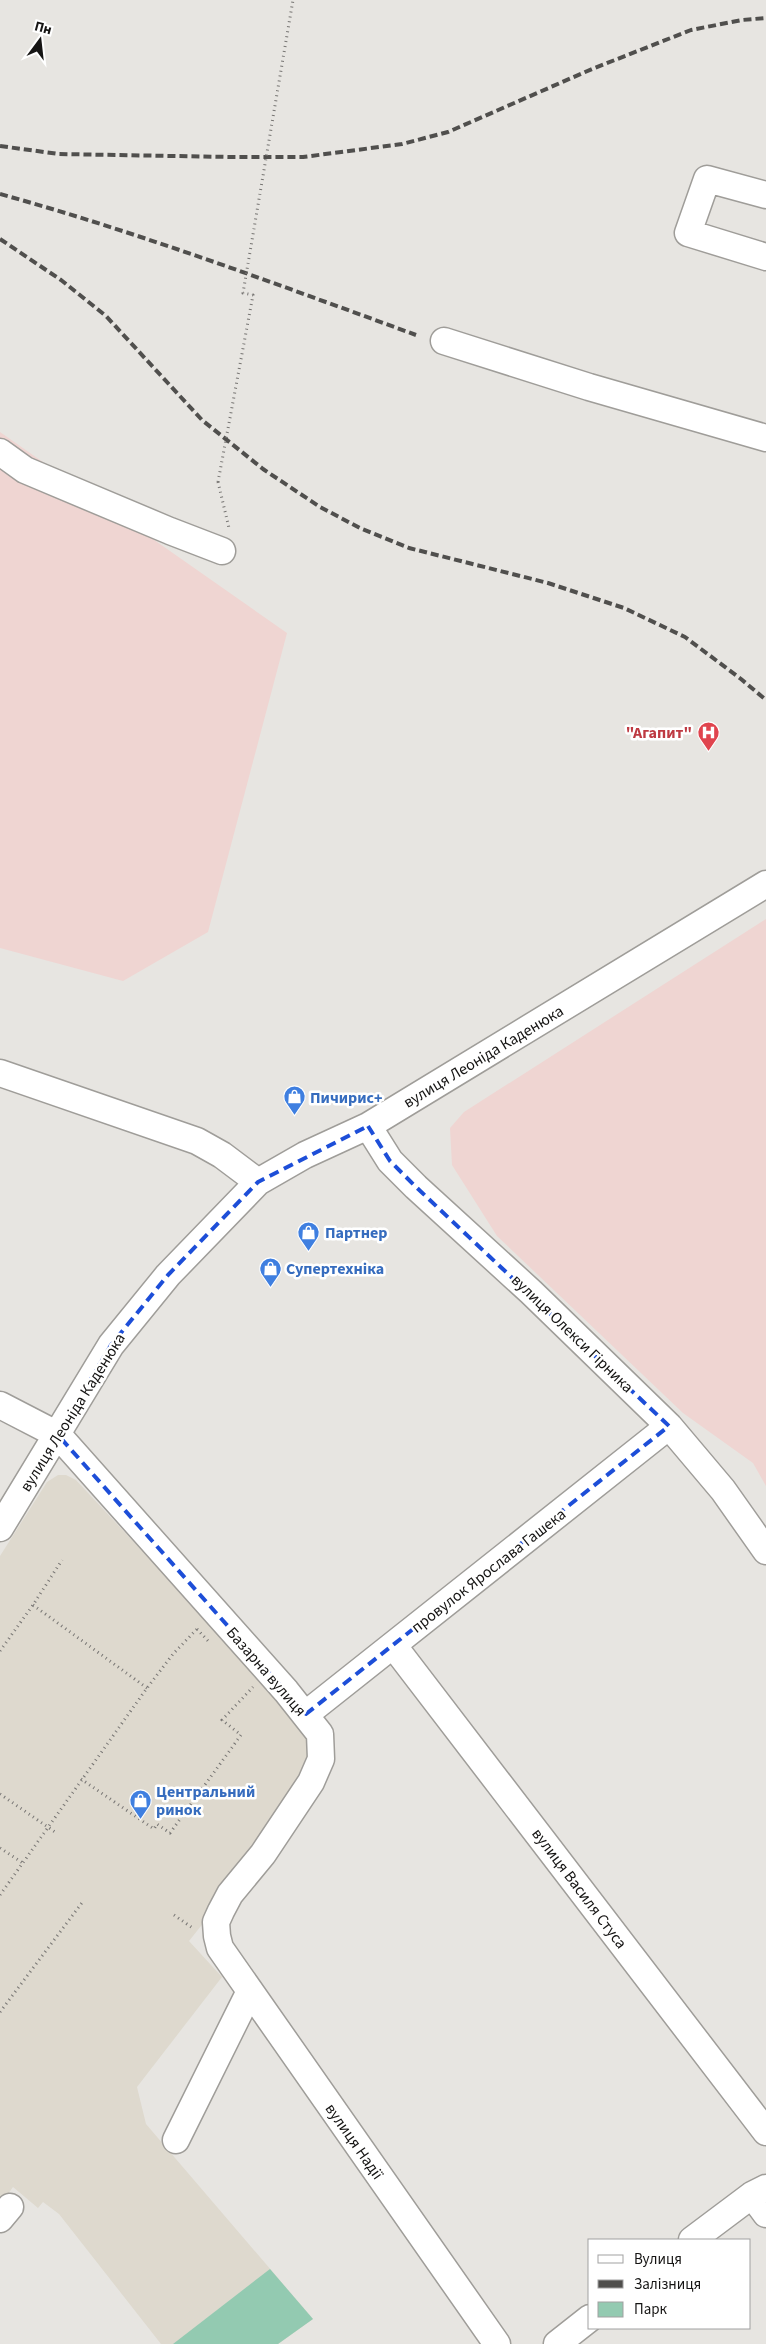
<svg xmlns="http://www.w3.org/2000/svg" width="766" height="2344" font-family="'Source Sans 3',sans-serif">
<rect width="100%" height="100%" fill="#e7e5e1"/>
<path fill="#ded9ce" d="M58,1475H66L76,1480L313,1734L315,1753L252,1862L189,1941L222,1977L137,2087L146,2124L313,2319L278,2344H161L59,2214L43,2202L38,2208L13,2187L0,2205V1556L47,1482Z"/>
<path fill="#efd5d2" d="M0,432L287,633L208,932L123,981L0,948Z
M766,919V1486L753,1463L683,1413L497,1236L452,1165L450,1128L464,1112Z"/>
<path fill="#93cab1" d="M270,2269L313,2319L278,2344H173Z"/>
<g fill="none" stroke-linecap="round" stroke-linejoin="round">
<defs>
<path id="minor" d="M766,195L707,179L688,233L766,257
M444,341L589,387L766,438
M0,452L25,470L170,531L222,551
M0,1073L197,1141L222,1155L258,1182
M368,1126L390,1161L416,1187L531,1292L669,1426L723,1490L766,1551
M0,1405L58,1435L286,1691L320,1734L321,1759L311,1782L263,1854L230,1894L221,1911L216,1922L217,1936L220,1948L497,2344
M0,1528L111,1345L168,1275L258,1182L305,1155L368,1126L766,884
M393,1645L766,2132
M306,1714L669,1426
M176,2140L250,1991
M752,2195L766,2214
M0,2219L10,2207
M692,2240L752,2195L766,2188
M557,2344L590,2318"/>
</defs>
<use href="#minor" stroke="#9f9d99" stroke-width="29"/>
<path stroke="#777573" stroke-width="3" stroke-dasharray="1 4" stroke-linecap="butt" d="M218,482L229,528
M33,1605L147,1688
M197,1629L210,1643
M0,1651L33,1605L62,1560
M81,1779L154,1829L157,1824L170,1833L241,1735L222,1720L253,1687
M0,1794L55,1832
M0,1848L23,1863
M0,1895L147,1688L173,1654L197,1629
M174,1915L194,1929
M0,2012L84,1900"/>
<use href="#minor" stroke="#fff" stroke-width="26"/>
<path stroke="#504f4d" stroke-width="4" stroke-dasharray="8 4" stroke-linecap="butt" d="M0,146L59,154L231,157H303L402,144L448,132L592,69L691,30L742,20L766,18
M0,194C141,233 279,285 416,335
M0,239L61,280L106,316L202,420L263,469L320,507L360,528L409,548L548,583L624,608L685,637L741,679L766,700"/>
<path stroke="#777573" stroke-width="3" stroke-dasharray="1 4" stroke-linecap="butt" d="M218,482L253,295L243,293L293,0"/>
</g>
<path fill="none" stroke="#1d4ed8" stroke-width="4" stroke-dasharray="10 6" stroke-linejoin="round" d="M368,1126L390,1161L416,1187L669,1426L306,1714L58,1435L111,1345L168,1275L258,1182Z"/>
<defs>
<symbol id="hospital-pin" viewBox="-11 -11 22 30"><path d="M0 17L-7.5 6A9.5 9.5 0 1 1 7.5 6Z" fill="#e0444e" stroke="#fff"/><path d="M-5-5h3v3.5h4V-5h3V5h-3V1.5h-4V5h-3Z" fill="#fff"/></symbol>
<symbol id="shop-pin" viewBox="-11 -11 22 30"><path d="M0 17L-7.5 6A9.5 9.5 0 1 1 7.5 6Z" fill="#3f7fe0" stroke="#fff"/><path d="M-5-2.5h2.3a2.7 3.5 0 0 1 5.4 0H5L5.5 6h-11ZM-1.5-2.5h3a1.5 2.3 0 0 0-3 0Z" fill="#fff"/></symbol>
</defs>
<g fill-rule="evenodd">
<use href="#hospital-pin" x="696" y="720" width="25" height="34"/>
<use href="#shop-pin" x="282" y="1084" width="25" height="34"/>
<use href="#shop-pin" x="296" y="1220" width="25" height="34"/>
<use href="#shop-pin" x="258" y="1256" width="25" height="34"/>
<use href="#shop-pin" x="128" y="1788" width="25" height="34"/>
</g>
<g text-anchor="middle" stroke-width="5" stroke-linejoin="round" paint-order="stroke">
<g font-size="16" font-weight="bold" fill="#be3a42" stroke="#fff" text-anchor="end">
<text x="692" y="738">"Агапит"</text>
</g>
<g font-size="16" fill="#151413" stroke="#fff">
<text transform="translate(483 1056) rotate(-31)" y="6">вулиця Леоніда Каденюка</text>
<text transform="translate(573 1333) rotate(44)" y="6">вулиця Олекси Гірника</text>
<text transform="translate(72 1412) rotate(-58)" y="6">вулиця Леоніда Каденюка</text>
<text transform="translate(488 1570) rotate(-38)" y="6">провулок Ярослава Гашека</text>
<text transform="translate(267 1671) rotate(49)" y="6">Базарна вулиця</text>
<text transform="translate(580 1888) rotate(53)" y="6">вулиця Василя Стуса</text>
<text transform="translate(355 2141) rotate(55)" y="6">вулиця Надії</text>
</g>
<g font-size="16" font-weight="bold" fill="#366cbe" stroke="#fff" text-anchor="start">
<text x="310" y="1103">Пичирис+</text>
<text x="325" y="1238">Партнер</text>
<text x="286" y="1274">Супертехніка</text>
<text x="156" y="1797">Центральний<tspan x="156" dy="18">ринок</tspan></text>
</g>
</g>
<rect x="588" y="2239" width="162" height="90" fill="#ffffff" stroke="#a1a1a1"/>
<rect x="598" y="2255" width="25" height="8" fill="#ffffff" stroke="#a1a1a1"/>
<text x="634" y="2264" font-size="15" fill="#151413">Вулиця</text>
<rect x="598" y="2280" width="25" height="8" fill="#504f4d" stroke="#a1a1a1"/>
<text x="634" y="2289" font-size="15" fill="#151413">Залізниця</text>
<rect x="598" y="2302" width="25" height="15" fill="#93cab1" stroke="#a1a1a1"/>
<text x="634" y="2314" font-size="15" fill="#151413">Парк</text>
<g transform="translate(40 40) rotate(15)" stroke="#ffffff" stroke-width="4" paint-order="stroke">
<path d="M0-4L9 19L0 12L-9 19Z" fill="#151413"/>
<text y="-8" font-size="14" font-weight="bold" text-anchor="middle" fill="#151413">Пн</text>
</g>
</svg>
